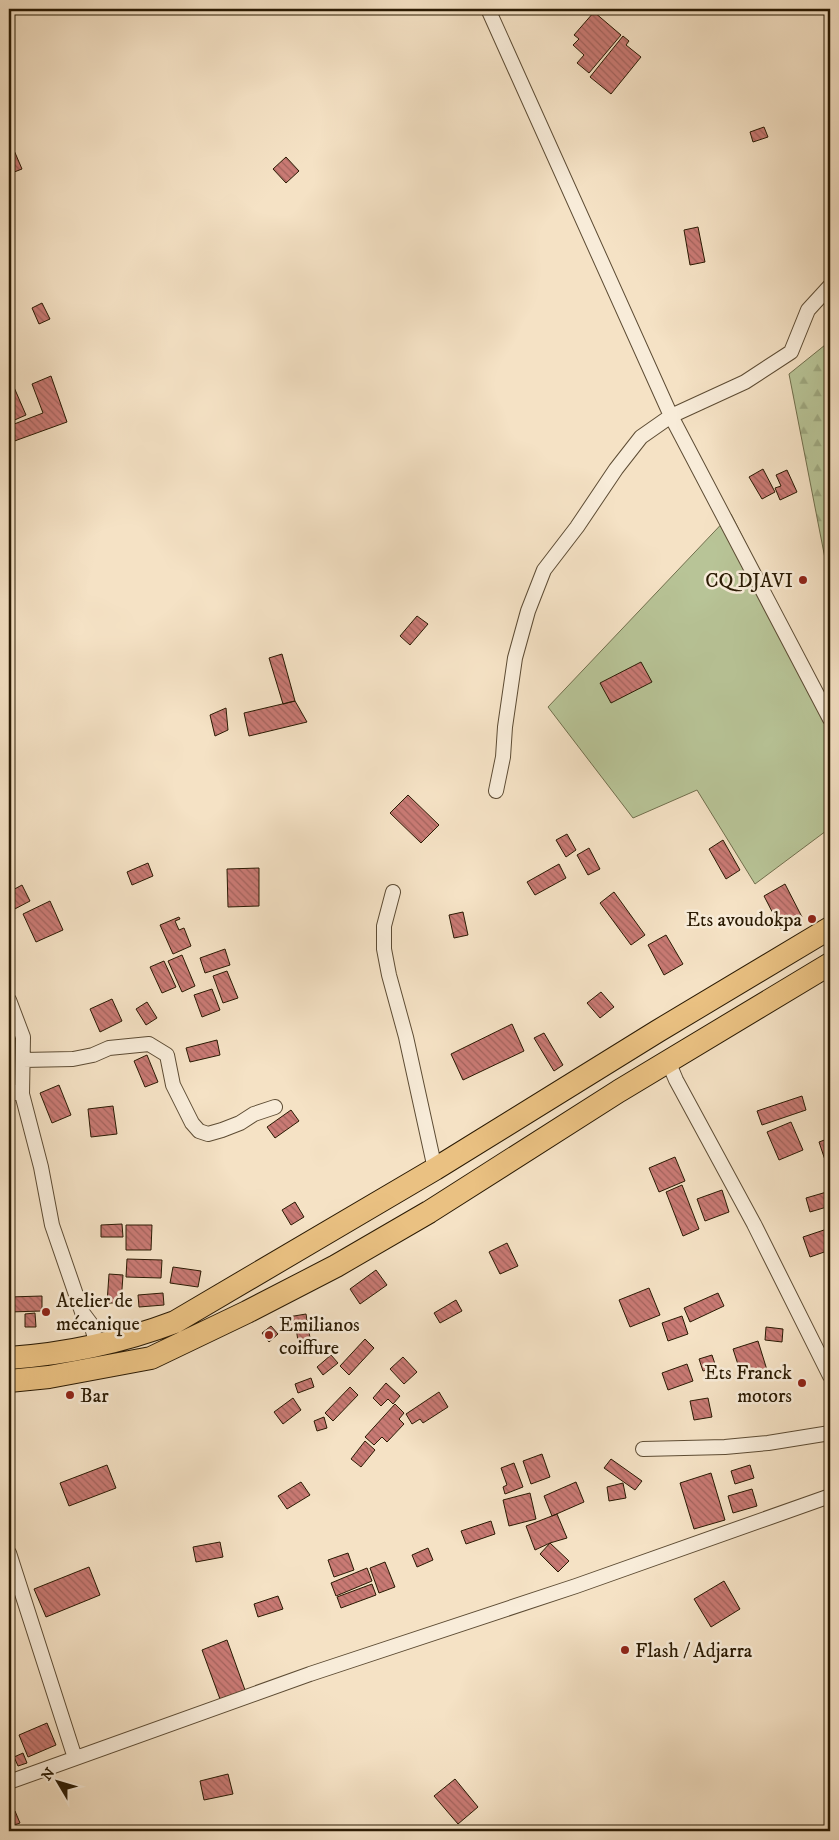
<svg xmlns="http://www.w3.org/2000/svg" width="839" height="1840" font-family="'IM FELL DW Pica',serif">
<defs>
<pattern id="forest-firs" width="22" height="20" patternUnits="userSpaceOnUse" patternTransform="scale(1.25)"><rect width="22" height="20" fill="#b8c497"/><path d="M5 1l3.5 6h-7zM16 11l3.5 6h-7z" fill="#9ea880"/></pattern>
<pattern id="building-back-hatch" width="6" height="6" patternUnits="userSpaceOnUse" patternTransform="scale(1.25)"><rect width="6" height="6" fill="#c97a74"/><path d="M-1 5l2 2M0 0l6 6M5-1l2 2" fill="none" stroke="#a3635d"/></pattern>
</defs>
<rect width="100%" height="100%" fill="#f5e2c5"/>
<filter id="stains"><feTurbulence type="fractalNoise" baseFrequency=".004" numOctaves="4"/><feColorMatrix values="0 0 0 0 .2 0 0 0 0 .09 0 0 0 0 .02 0 0 0 .5 -.17"/></filter>
<radialGradient id="worn" r=".72"><stop offset=".6" stop-color="#630" stop-opacity="0"/><stop offset="1" stop-color="#630" stop-opacity=".3"/></radialGradient>
<path fill="#b8c497" stroke="#716f4d" d="M731,514L830,710V828L755,884L697,790L633,818L548,707Z"/>
<path fill="url(#forest-firs)" stroke="#716f4d" d="M830,341V584L789,374Z"/>
<path fill="url(#building-back-hatch)" stroke="#2a1a03" d="M594,12L621,35L589,73L577,63L584,55L573,45L579,39L574,35Z
M623,36L629,41L626,45L641,57L611,94L590,77Z
M9,92L13,106L9,108Z
M764,127L768,137L753,142L750,132Z
M13,148L22,169L9,174V150Z
M286,157L299,171L286,183L273,169Z
M698,227L705,262L690,265L684,230Z
M42,303L50,319L39,324L32,308Z
M51,376L67,422L9,443V426L43,413L32,384Z
M13,385L26,415L10,422L9,387Z
M763,469L775,492L762,499L749,477Z
M787,470L797,492L780,500L775,488L781,486L776,475Z
M417,616L428,624L410,645L400,636Z
M282,654L295,701L283,704L269,658Z
M641,662L652,682L611,703L600,683Z
M295,701L307,722L249,736L244,713Z
M226,708L228,730L215,736L210,715Z
M408,795L439,825L421,843L390,813Z
M567,834L576,850L566,857L556,840Z
M723,840L740,870L726,879L709,849Z
M589,848L600,869L588,875L577,855Z
M148,863L153,876L132,885L127,872Z
M559,864L566,878L535,895L527,882Z
M259,868V906L228,907L227,869Z
M785,884L802,917L781,929L764,896Z
M22,885L30,901L9,912V892Z
M614,892L645,935L631,945L600,903Z
M50,901L63,930L36,942L23,914Z
M463,912L468,935L454,938L449,915Z
M179,917L180,919L175,921L179,930L184,928L191,946L173,954L160,925Z
M666,935L683,964L664,975L648,945Z
M225,949L230,965L205,973L200,958Z
M182,955L195,986L182,992L168,961Z
M164,961L176,987L162,993L150,967Z
M227,971L238,998L223,1003L213,976Z
M212,989L220,1010L202,1017L194,995Z
M601,992L614,1007L600,1018L587,1003Z
M112,999L122,1021L100,1032L90,1009Z
M147,1002L157,1018L146,1025L136,1009Z
M512,1024L524,1051L463,1080L451,1054Z
M544,1033L563,1065L554,1071L534,1038Z
M217,1040L220,1055L190,1062L186,1048Z
M147,1055L158,1082L145,1087L134,1061Z
M59,1085L71,1115L52,1123L40,1093Z
M802,1096L806,1110L762,1125L757,1111Z
M113,1106L117,1134L91,1137L88,1109Z
M291,1110L299,1121L275,1138L267,1127Z
M791,1122L803,1150L779,1160L767,1132Z
M830,1138V1158L825,1160L819,1142Z
M675,1157L685,1181L659,1192L649,1168Z
M682,1185L699,1229L683,1236L666,1192Z
M722,1190L729,1212L705,1221L697,1199Z
M830,1191V1206L810,1212L806,1198Z
M295,1202L304,1217L291,1225L282,1210Z
M122,1224L123,1237H101V1225Z
M126,1225H152L151,1250H126Z
M830,1228V1250L810,1257L803,1237Z
M507,1243L518,1266L500,1274L489,1252Z
M127,1259L162,1260L161,1278L126,1277Z
M173,1267L201,1271L198,1287L170,1283Z
M376,1270L387,1285L360,1304L350,1289Z
M109,1274L123,1275L121,1303H107Z
M649,1288L660,1315L630,1327L619,1300Z
M163,1293L164,1305L139,1307L138,1295Z
M718,1293L724,1306L690,1322L684,1308Z
M42,1296V1311L9,1312V1297Z
M456,1300L462,1311L440,1323L434,1313Z
M35,1313L36,1327H25V1314Z
M306,1314L310,1338L298,1341L296,1328L284,1330L282,1318Z
M682,1316L688,1334L668,1341L662,1323Z
M271,1326L278,1334L269,1342L262,1333Z
M766,1327L783,1329L782,1342L765,1340Z
M9,1335H13V1347L9,1348Z
M365,1339L374,1348L349,1375L340,1366Z
M758,1341L767,1370L742,1377L733,1349Z
M331,1355L338,1363L323,1375L317,1367Z
M712,1355L716,1367L703,1371L699,1359Z
M403,1357L417,1372L404,1384L390,1369Z
M687,1364L693,1381L668,1390L662,1373Z
M311,1378L314,1387L298,1393L295,1384Z
M386,1383L400,1396L393,1404L388,1399L381,1406L373,1398Z
M350,1387L358,1395L333,1421L325,1413Z
M439,1392L448,1407L423,1423L420,1419L412,1424L406,1414Z
M293,1398L301,1410L283,1424L274,1412Z
M708,1398L712,1417L694,1420L690,1401Z
M395,1404L404,1413L399,1419L404,1424L387,1442L382,1437L374,1445L365,1437Z
M324,1417L327,1428L317,1431L314,1421Z
M365,1441L375,1450L361,1467L351,1459Z
M542,1454L550,1477L531,1484L523,1461Z
M611,1459L642,1481L635,1490L604,1468Z
M514,1463L523,1487L505,1494L503,1487L507,1485L501,1468Z
M107,1465L116,1488L69,1506L60,1483Z
M750,1465L754,1478L735,1484L731,1471Z
M711,1473L725,1520L694,1529L680,1483Z
M301,1482L310,1495L287,1509L278,1496Z
M576,1482L584,1502L552,1516L544,1496Z
M623,1483L626,1498L609,1501L607,1487Z
M752,1489L757,1506L733,1513L728,1496Z
M530,1493L536,1519L509,1526L503,1500Z
M557,1514L567,1538L550,1543L535,1550L526,1526Z
M491,1521L495,1534L466,1544L461,1531Z
M220,1542L223,1557L196,1562L193,1547Z
M550,1543L569,1561L558,1572L540,1554Z
M428,1548L433,1560L417,1567L412,1555Z
M348,1553L354,1570L334,1577L328,1560Z
M385,1562L395,1587L379,1593L370,1568Z
M89,1567L100,1595L46,1617L34,1589Z
M367,1568L372,1581L336,1596L331,1583Z
M724,1581L740,1609L711,1627L694,1599Z
M372,1584L376,1595L341,1608L337,1597Z
M278,1596L283,1609L258,1617L254,1604Z
M227,1640L245,1690L220,1699L202,1650Z
M47,1723L56,1745L28,1757L19,1735Z
M23,1753L27,1763L18,1766L14,1757Z
M228,1774L233,1794L204,1800L200,1781Z
M455,1779L478,1807L458,1824L434,1796Z
M15,1811L20,1823L9,1827V1813Z"/>
<g fill="none" stroke-linecap="round" stroke-linejoin="round">
<defs>
<path id="minor" d="M488,9L671,416L830,719
M496,791L503,757L505,727L515,658L528,611L544,570L577,527L616,469L641,437L671,416L745,382L791,352L808,310L830,286
M393,892L384,926V949L389,975L406,1037L435,1169
M9,1000L23,1037L22,1094L41,1167L52,1225L82,1312L91,1324L97,1345
M23,1060L73,1059L93,1055L109,1048L149,1044L167,1055L173,1085L192,1123L199,1131L208,1134L222,1130L240,1123L254,1114L275,1107
M668,1061L676,1080L754,1224L830,1376
M9,1092L22,1094
M643,1449L725,1447L768,1443L830,1433
M9,1553L75,1758
M9,1782L310,1674L576,1586L830,1496"/>
<path id="primary" d="M9,1358C65,1354 122,1342 175,1322L435,1169L658,1031L830,928
M9,1381L49,1377L151,1358L247,1312L336,1266L429,1212L619,1091L830,964"/>
</defs>
<use href="#minor" stroke="#5d4c34" stroke-width="16"/>
<use href="#primary" stroke="#2a1a03" stroke-width="24"/>
<use href="#minor" stroke="#f8ecd9" stroke-width="14"/>
<use href="#primary" stroke="#eac182" stroke-width="22"/>
</g>
<g fill="#8f2418" stroke="#f8ecd9" stroke-width="2">
<circle cx="803" cy="580" r="5"/>
<circle cx="812" cy="919" r="5"/>
<circle cx="46" cy="1312" r="5"/>
<circle cx="269" cy="1335" r="5"/>
<circle cx="802" cy="1383" r="5"/>
<circle cx="70" cy="1395" r="5"/>
<circle cx="625" cy="1650" r="5"/>
</g>
<g text-anchor="middle" stroke-width="5" stroke-linejoin="round" paint-order="stroke">
<g font-size="20" fill="#2a1a03" stroke="#f8ecd9" text-anchor="start">
<text x="793" y="587" text-anchor="end">CQ DJAVI</text>
<text x="802" y="926" text-anchor="end">Ets avoudokpa</text>
<text x="56" y="1307">Atelier de<tspan x="56" dy="23">mécanique</tspan></text>
<text x="279" y="1331">Emilianos<tspan x="279" dy="23">coiffure</tspan></text>
<text x="792" y="1379" text-anchor="end">Ets Franck<tspan x="792" dy="23">motors</tspan></text>
<text x="80" y="1402">Bar</text>
<text x="635" y="1657">Flash / Adjarra</text>
</g>
</g>
<rect width="839" height="1840" fill="none" stroke="#f5e2c5" stroke-width="30"/>
<rect x="10" y="10" width="819" height="1820" fill="none" stroke="#2a1a03" stroke-width="2.5"/>
<rect x="15" y="15" width="809" height="1810" fill="none" stroke="#2a1a03"/>
<g transform="translate(58 1782) rotate(308)" stroke="#f8ecd9" stroke-width="4" paint-order="stroke">
<path d="M0-4L9 19L0 12L-9 19Z" fill="#2a1a03"/>
<text y="-8" font-size="14" font-weight="bold" text-anchor="middle" fill="#2a1a03">N</text>
</g>
<rect width="100%" height="100%" filter="url(#stains)"/>
<rect width="100%" height="100%" fill="url(#worn)"/>
</svg>
